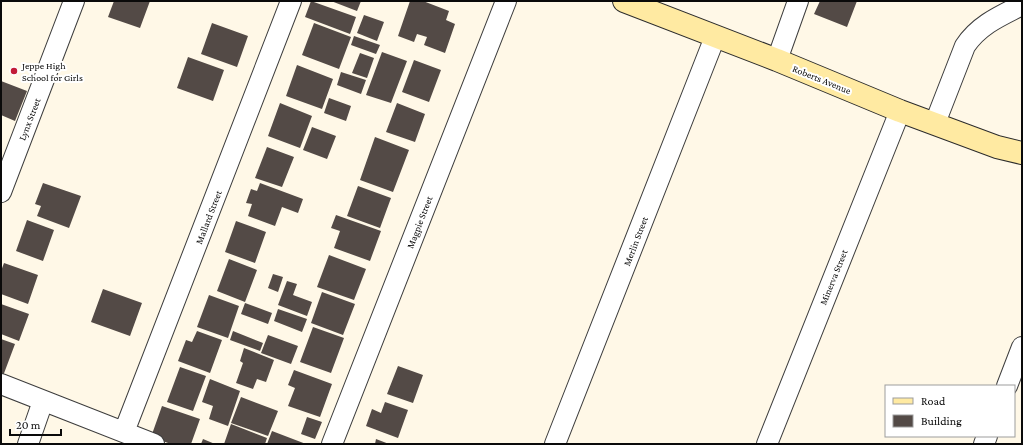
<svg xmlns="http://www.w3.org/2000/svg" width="1023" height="445" font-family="'Crimson Pro',serif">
<rect width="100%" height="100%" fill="#fff8e7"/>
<path fill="#534a46" d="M114,1H150L140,28L108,17Z
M311,1L356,17L350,34L305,17Z
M331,1H361L357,11Z
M410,1H423L449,11L446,20L455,24L445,53L424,45L427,37L417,34L414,42L398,36Z
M820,1H857L847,27L814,14Z
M364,15L384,22L377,41L357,33Z
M212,23L248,36L237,67L201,54Z
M314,23L351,37L339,69L302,55Z
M354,36L380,45L376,54L351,45Z
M382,52L407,61L391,103L366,95Z
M360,53L374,58L367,78L352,73Z
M188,57L224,70L213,101L177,88Z
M414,60L441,70L429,102L402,92Z
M297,65L333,79L322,109L286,96Z
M341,72L366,80L361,94L337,85Z
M1,81L27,91L15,121L1,115Z
M329,98L351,106L346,121L324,113Z
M280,103L312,116L300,148L268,136Z
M397,103L425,114L415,142L386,132Z
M312,127L336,136L327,159L303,150Z
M375,137L409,150L393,192L360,180Z
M267,147L294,157L282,187L255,178Z
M43,183L81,196L69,228L37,216L41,206L35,204Z
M260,183L303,199L298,213L282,207L275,226L248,216L252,204L246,203L251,189L257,191Z
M358,186L391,198L380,228L347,216Z
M336,215L381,231L370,261L334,248L340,231L331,228Z
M27,220L54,230L43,261L16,251Z
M236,221L266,232L255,263L225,252Z
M329,255L366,269L354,300L317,287Z
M229,259L257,270L245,302L217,291Z
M4,263L38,275L28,304L1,294V271Z
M273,274L283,277L278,292L268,288Z
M287,281L297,284L293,295L312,302L307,316L278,305Z
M103,289L142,303L130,336L91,322Z
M322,292L355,304L343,335L311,323Z
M209,295L239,306L228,338L197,327Z
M245,303L272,313L268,324L241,314Z
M1,304L29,314L19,341L1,334Z
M278,309L307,319L302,332L274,321Z
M313,327L344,338L331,373L300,362Z
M197,331L222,340L210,373L178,361L186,340L192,342Z
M233,331L263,343L260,351L230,340Z
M268,335L298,346L291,364L261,353Z
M1,339L15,344L3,376L1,375Z
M244,348L274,360L266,382L257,379L253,389L236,383L243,363L240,361Z
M398,366L423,375L413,403L387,394Z
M180,367L206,376L193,411L167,402Z
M294,370L332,384L320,417L288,406L295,388L288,385Z
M210,379L240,391L228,426L209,419L213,406L202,402Z
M241,397L278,411L268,436L231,423Z
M385,402L408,410L398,438L366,426L372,409L381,413Z
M162,406L200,419L191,444H171L151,437Z
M307,417L322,422L315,439L301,434Z
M231,424L267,438L265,444H224Z
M272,431L306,444H267Z
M203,439L215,444H201Z
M376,439L389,444H375Z"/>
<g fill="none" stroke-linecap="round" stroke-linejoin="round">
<defs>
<path id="street" d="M777,60L798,1
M935,123L965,46C979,25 1000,16 1022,5
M1,192L74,1
M1,384L154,444
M1007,386L1022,347
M124,432L291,1
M28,444L43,401
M332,444L506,1
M555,444L715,37
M767,444L900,111
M984,444L987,436"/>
<path id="secondary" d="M624,1L777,60L900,111L997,147L1022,153"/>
</defs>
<use href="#street" stroke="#3d3d3d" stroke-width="22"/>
<use href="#secondary" stroke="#2c2c2c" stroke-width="24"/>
<use href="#street" stroke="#fff" stroke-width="20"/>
<use href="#secondary" stroke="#ffeaa2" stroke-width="22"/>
</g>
<circle fill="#c21a36" stroke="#fff" stroke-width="1.5" cx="14" cy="71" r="4"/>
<g text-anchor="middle" stroke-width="4" stroke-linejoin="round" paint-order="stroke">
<g font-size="10" fill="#0a0a0a" stroke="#fff" text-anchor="start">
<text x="22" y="69">Jeppe High<tspan x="22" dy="12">School for Girls</tspan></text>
</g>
<g font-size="10" fill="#0a0a0a" stroke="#fff">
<text transform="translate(822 79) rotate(22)" y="4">Roberts Avenue</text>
<text transform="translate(29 119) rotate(-69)" y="4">Lynx Street</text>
<text transform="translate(208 217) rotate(-69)" y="4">Mallard Street</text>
<text transform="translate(419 222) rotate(-69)" y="4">Magpie Street</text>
<text transform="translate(635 241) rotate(-69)" y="4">Merlin Street</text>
<text transform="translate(833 277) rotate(-68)" y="4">Minerva Street</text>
</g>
</g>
<rect width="1023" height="445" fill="none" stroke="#0a0a0a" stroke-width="4"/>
<rect x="885" y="385" width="130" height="52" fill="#ffffff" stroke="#9d9d9d"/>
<rect x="893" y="398" width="20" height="6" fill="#ffeaa2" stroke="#9d9d9d"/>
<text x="921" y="405" font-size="12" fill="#0a0a0a">Road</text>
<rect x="893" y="415" width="20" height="12" fill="#534a46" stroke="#9d9d9d"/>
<text x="921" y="425" font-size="12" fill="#0a0a0a">Building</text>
<path d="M10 429v6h51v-6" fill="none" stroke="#0a0a0a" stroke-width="2"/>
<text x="16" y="429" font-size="12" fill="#0a0a0a" stroke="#ffffff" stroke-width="3" paint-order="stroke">20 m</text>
</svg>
